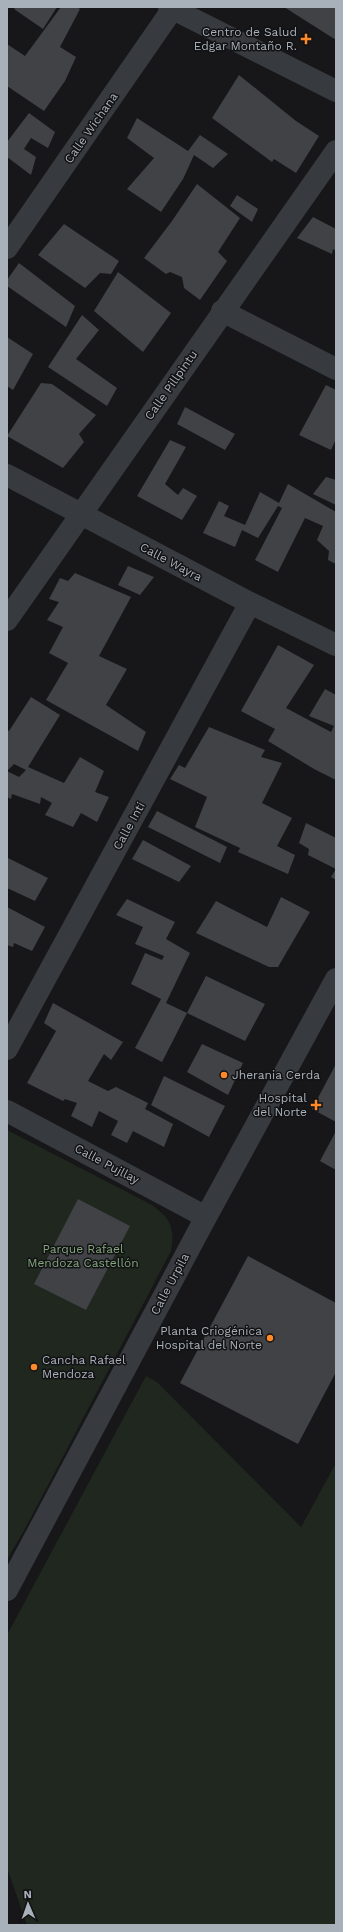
<svg xmlns="http://www.w3.org/2000/svg" width="343" height="1932" font-family="'Work Sans',sans-serif">
<rect width="100%" height="100%" fill="#171719"/>
<path fill="#1f271e" d="M7,1130L152,1205C171,1219 175,1228 171,1251L27,1525L7,1560Z
M146,1376L157,1382L301,1527L336,1463V1925H27L7,1868V1635Z"/>
<path fill="#404246" d="M16,7H57L43,29L14,9Z
M61,7H77L80,9L60,47L76,57L65,81L44,111L7,86V44L25,56Z
M284,7H336V40Z
M239,75L296,121L319,136L296,173L274,159L272,162L212,118Z
M29,113L55,132L48,148L31,138L24,149L36,157L31,175L7,157V142Z
M137,118L188,151L200,135L228,154L213,168L194,155L183,179L161,212L127,189L154,158L127,138Z
M197,184L240,218L218,252L227,261L200,300L184,288L182,277L170,272L166,274L144,258L172,221Z
M237,195L258,209L252,222L230,206Z
M313,217L336,229V251L333,249L332,254L297,238Z
M64,224L119,261L111,274L100,273L85,288L38,255Z
M19,263L75,306L66,327L7,286V280Z
M118,272L171,313L143,352L94,311Z
M82,315L99,330L76,359L117,388L107,406L48,367Z
M7,337L33,354L13,390L7,386Z
M41,383L52,384L96,415L79,434L84,442L63,468L7,436Z
M326,385L336,390V439L331,450L299,435Z
M185,407L235,434L225,450L177,424Z
M170,440L186,447L165,484L178,495L183,488L197,496L182,520L137,496Z
M326,477L336,480V505L313,494Z
M288,484L336,512V564L328,560L329,551L317,540L323,526L305,518L278,572L255,560L282,508L278,506L258,538L242,530L235,547L203,533L219,501L229,506L224,516L245,525L260,492L279,503Z
M128,566L154,577L140,595L118,585Z
M75,573L131,597L99,656L127,669L106,705L146,732L138,751L46,700L68,663L49,653L63,627L47,620L59,602L49,599L60,578L68,581Z
M278,645L314,665L286,708L331,732L334,726L309,716L325,689L336,695V780L314,769L268,741L275,729L241,711Z
M31,697L60,715L28,767L64,783L80,757L104,771L95,792L109,797L97,822L81,813L73,827L45,815L52,803L41,797L40,804L12,794L11,799L7,797V771L19,777L26,770L14,764L7,771V730L9,731Z
M209,727L265,750L261,757L282,763L262,803L292,818L277,846L295,855L288,874L238,852L240,848L195,827L207,797L170,779L179,765L185,768Z
M157,811L227,847L220,863L148,827Z
M306,823L336,838V880L331,877L336,869L308,855L309,849L299,843Z
M143,840L191,866L179,882L132,859Z
M8,858L48,878L35,901L7,888Z
M281,897L310,912L278,967H269L196,933L216,901L267,927Z
M127,899L175,922L166,939L190,953L166,1003L187,1013L162,1062L135,1048L161,999L131,984L145,953L162,960L164,956L135,944L143,927L116,915Z
M7,907L45,927L32,951L14,943L13,947L7,945Z
M206,976L265,1004L245,1041L187,1013Z
M53,1003L123,1042L111,1060L104,1054L88,1081L108,1091L116,1087L148,1103L145,1109L173,1124L164,1147L133,1131L127,1143L111,1135L118,1121L99,1111L92,1127L71,1116L77,1103L65,1099L63,1101L27,1083L56,1031L44,1023Z
M202,1044L243,1063L228,1095L187,1072Z
M336,1064V1122L312,1109Z
M164,1076L225,1106L209,1137L151,1105Z
M336,1131V1170L320,1161Z
M78,1199L130,1226L86,1310L34,1284Z
M248,1256L336,1303V1372L298,1444L180,1383Z"/>
<g fill="none" stroke-linecap="round" stroke-linejoin="round">
<path stroke="#373a3e" stroke-width="22" d="M169,7L336,91
M7,248L174,7
M222,311L336,369
M7,475L250,603L336,645
M7,620L336,151
M7,1049L250,603
M7,1111L206,1217
M7,1590L206,1217L336,979"/>
</g>
<g fill="#ff8928" stroke="#121214" stroke-width="1.5">
<path d="M304 33h4v4h4v4h-4v4h-4v-4h-4v-4h4z"/>
<circle cx="224" cy="1075" r="4"/>
<path d="M314 1099h4v4h4v4h-4v4h-4v-4h-4v-4h4z"/>
<circle cx="270" cy="1338" r="4"/>
<circle cx="34" cy="1367" r="4"/>
</g>
<g text-anchor="middle" stroke-width="3" stroke-linejoin="round" paint-order="stroke">
<g font-size="12" fill="#a8b1ba" stroke="#121214" text-anchor="end">
<text x="297" y="36">Centro de Salud<tspan x="297" dy="14">Edgar Montaño R.</tspan></text>
<text x="232" y="1079" text-anchor="start">Jherania Cerda</text>
<text x="307" y="1102">Hospital<tspan x="307" dy="14">del Norte</tspan></text>
<text x="262" y="1335">Planta Criogénica<tspan x="262" dy="14">Hospital del Norte</tspan></text>
<text x="42" y="1364" text-anchor="start">Cancha Rafael<tspan x="42" dy="14">Mendoza</tspan></text>
</g>
<g font-size="12" fill="#a8b1ba" stroke="#121214">
<text transform="translate(91 128) rotate(-55)" y="4">Calle Wichana</text>
<text transform="translate(171 385) rotate(-55)" y="4">Calle Pillpintu</text>
<text transform="translate(171 562) rotate(28)" y="4">Calle Wayra</text>
<text transform="translate(129 826) rotate(-61)" y="4">Calle Inti</text>
<text transform="translate(107 1164) rotate(28)" y="4">Calle Pujllay</text>
<text transform="translate(170 1284) rotate(-62)" y="4">Calle Urpila</text>
</g>
<g font-size="12" fill="#83a67d" stroke="#121214">
<text x="83" y="1253">Parque Rafael<tspan x="83" dy="14">Mendoza Castellón</tspan></text>
</g>
</g>
<rect width="343" height="1932" fill="none" stroke="#a8b1ba" stroke-width="16"/>
<g transform="translate(28 1904) rotate(358)" stroke="#121214" stroke-width="3" paint-order="stroke">
<path d="M0-3L7 15L0 10L-7 15Z" fill="#a8b1ba"/>
<text y="-6" font-size="11" font-weight="bold" text-anchor="middle" fill="#a8b1ba">N</text>
</g>
</svg>
